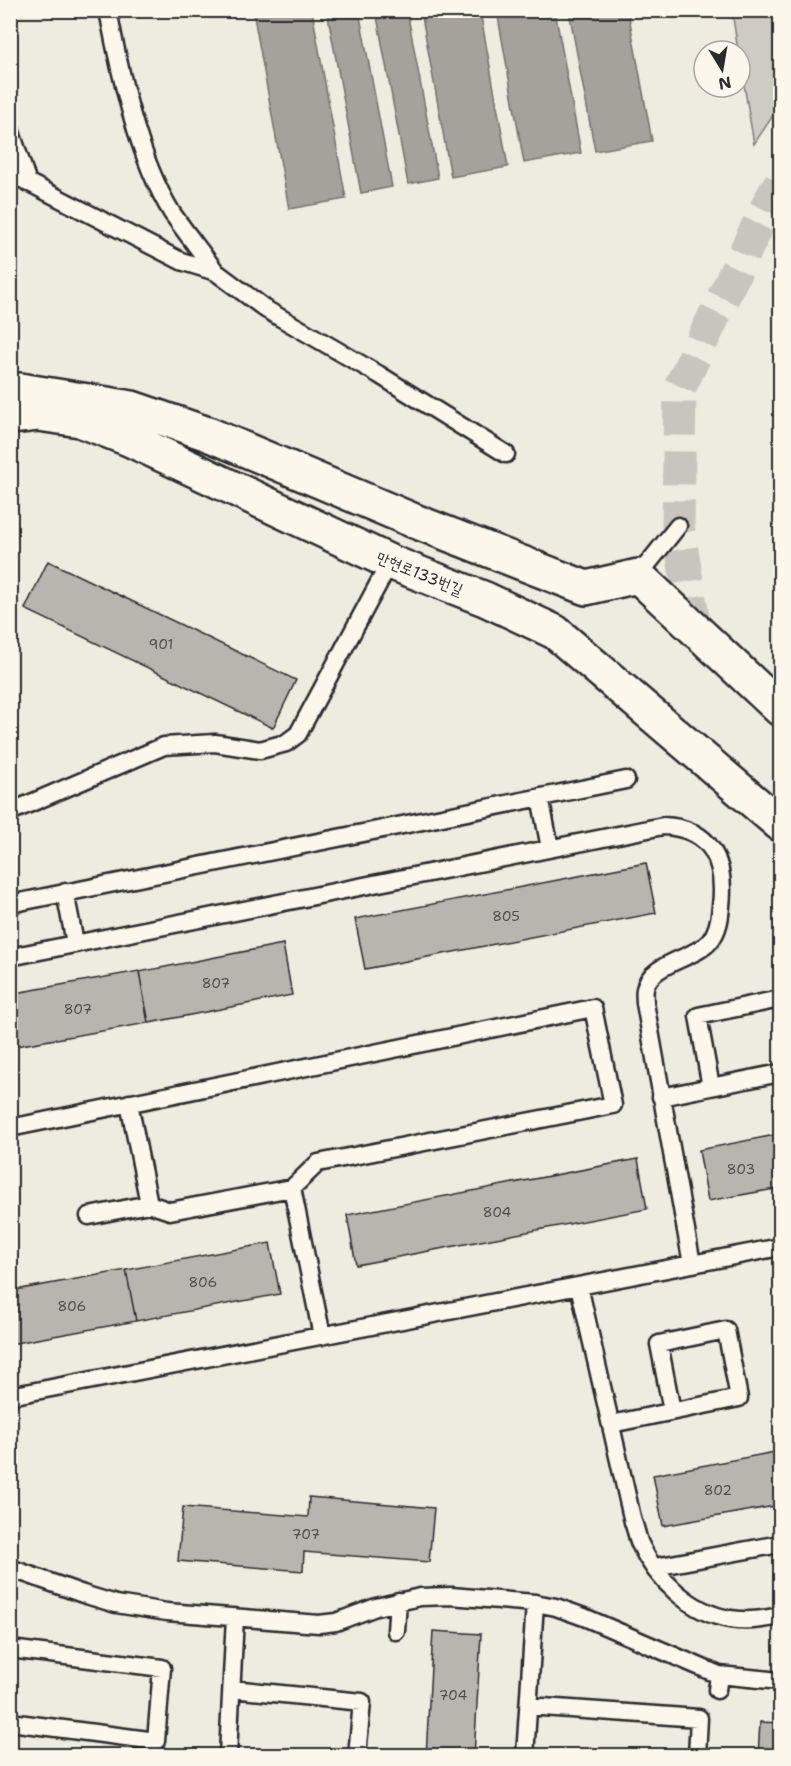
<svg xmlns="http://www.w3.org/2000/svg" width="791" height="1766" font-family="'Shantell Sans','Poor Story',sans-serif">
<rect width="100%" height="100%" fill="#eeebe0"/>
<filter id="ink" filterUnits="userSpaceOnUse"><feTurbulence type="fractalNoise" baseFrequency=".0167" numOctaves="2"/><feDisplacementMap in="SourceGraphic" scale="12" xChannelSelector="R" yChannelSelector="G"/><feConvolveMatrix kernelMatrix="1 2 1 2 8 2 1 2 1" color-interpolation-filters="sRGB"/></filter>
<g filter="url(#ink)">
<path fill="#cecbc2" stroke="#7c7b76" stroke-width="1.5" d="M732,11H780V105L754,144L740,61V51H738Z"/>
<path fill="#a4a29a" stroke="#74726e" stroke-width="1.5" d="M253,11H312L346,199L289,209Z
M327,11H359L392,187L361,193Z
M376,11H407L438,178L408,184Z
M421,11H480L508,167L451,177Z
M497,11H555L581,153L524,163Z
M569,11H628L652,141L595,151Z"/>
<path fill="#b8b5ae" stroke="#2b2b2b" stroke-width="1.5" d="M48,561L296,680L273,728L25,609Z
M646,863L656,913L365,969L355,919Z
M283,944L292,995L149,1023L139,972Z
M139,971L148,1023L10,1047V994Z
M780,1134V1188L708,1201L699,1150Z
M638,1159L647,1209L356,1265L347,1215Z
M270,1243L280,1294L136,1321L126,1270Z
M126,1270L136,1321L10,1344V1291Z
M780,1451V1505L663,1526L653,1475Z
M309,1497L434,1508L429,1562L304,1552L303,1571L178,1561L183,1507L308,1517Z
M433,1631L481,1634L474,1756H426Z
M760,1722L780,1723V1756H758Z"/>
<g fill="none" stroke-linecap="round" stroke-linejoin="round">
<path stroke="#c7c5bc" stroke-width="33" stroke-dasharray="33 16" stroke-linecap="butt" d="M695,630L678,526L680,387L770,200L780,183"/>
<defs>
<path id="service" d="M108,10C120,74 138,158 172,213C186,233 202,253 216,272
M10,129L28,183
M10,173L181,261L216,272L267,310L378,374L506,454
M638,576L678,526
M540,797L550,848
M10,812L164,746L215,743L260,750L286,743L298,734L390,562
M65,892L75,943
M10,904L626,780
M10,957L663,826C712,828 726,862 721,906C720,919 718,931 710,941C695,959 649,963 645,989C644,993 645,998 645,1003L692,1264
M711,1087L698,1016L780,999
M661,1097L780,1073
M10,1128L593,1008L613,1105L318,1163L292,1188L170,1211L149,1204L129,1103
M292,1188L322,1336
M89,1216L149,1204
M579,1286L633,1522C636,1529 637,1537 640,1544C656,1579 691,1613 730,1619C747,1622 764,1619 780,1616
M10,1396L780,1247
M611,1424L739,1398L726,1330L659,1344L672,1411
M655,1567L780,1544
M10,1568L83,1594L116,1604L167,1612L319,1624L336,1622L376,1607L420,1597L451,1596L535,1603L556,1607L584,1617L719,1675L780,1681
M396,1631L398,1601
M10,1649L162,1668L156,1741L10,1722
M232,1689L362,1702L357,1756
M717,1690L719,1675
M528,1706L699,1718L697,1756
M229,1756L228,1755L235,1617
M525,1756L535,1603"/>
<path id="minor" d="M10,392L20,390L132,408L208,434L412,520L586,588L638,576L780,709
M10,417L38,414L80,420L129,439L390,562L485,599L555,632L780,824"/>
</defs>
<use href="#service" stroke="#2b2b2b" stroke-width="21"/>
<use href="#minor" stroke="#2b2b2b" stroke-width="38"/>
<use href="#service" stroke="#fbf7ec" stroke-width="16"/>
<use href="#minor" stroke="#fbf7ec" stroke-width="33"/>
</g>
</g>
<g text-anchor="middle" stroke-width="4.5" stroke-linejoin="round" paint-order="stroke">
<g font-size="14" fill="#4e4e4c">
<text x="161" y="649">901</text>
<text x="506" y="921">805</text>
<text x="216" y="988">807</text>
<text x="78" y="1014">807</text>
<text x="741" y="1174">803</text>
<text x="497" y="1217">804</text>
<text x="203" y="1287">806</text>
<text x="72" y="1311">806</text>
<text x="718" y="1495">802</text>
<text x="306" y="1539">707</text>
<text x="453" y="1700">704</text>
</g>
<g font-size="16" fill="#2b2b2b" stroke="#fbf7ec">
<text transform="translate(420 573) rotate(22)" y="6">만현로133번길</text>
</g>
</g>
<rect width="791" height="1766" fill="none" stroke="#fbf7ec" stroke-width="36"/>
<rect x="18" y="18" width="755" height="1730" fill="none" stroke="#2b2b2b" stroke-width="2" filter="url(#ink)"/>
<g transform="translate(722 69) rotate(169)"><circle r="28" fill="#fbf7ec" stroke="#a8a59f" stroke-width="1.5"/>
<path d="M0-4.5L10 22L0 15L-10 22Z" fill="#2b2b2b"/>
<text y="-9" font-size="16" font-weight="bold" text-anchor="middle" fill="#2b2b2b">N</text>
</g>
</svg>
